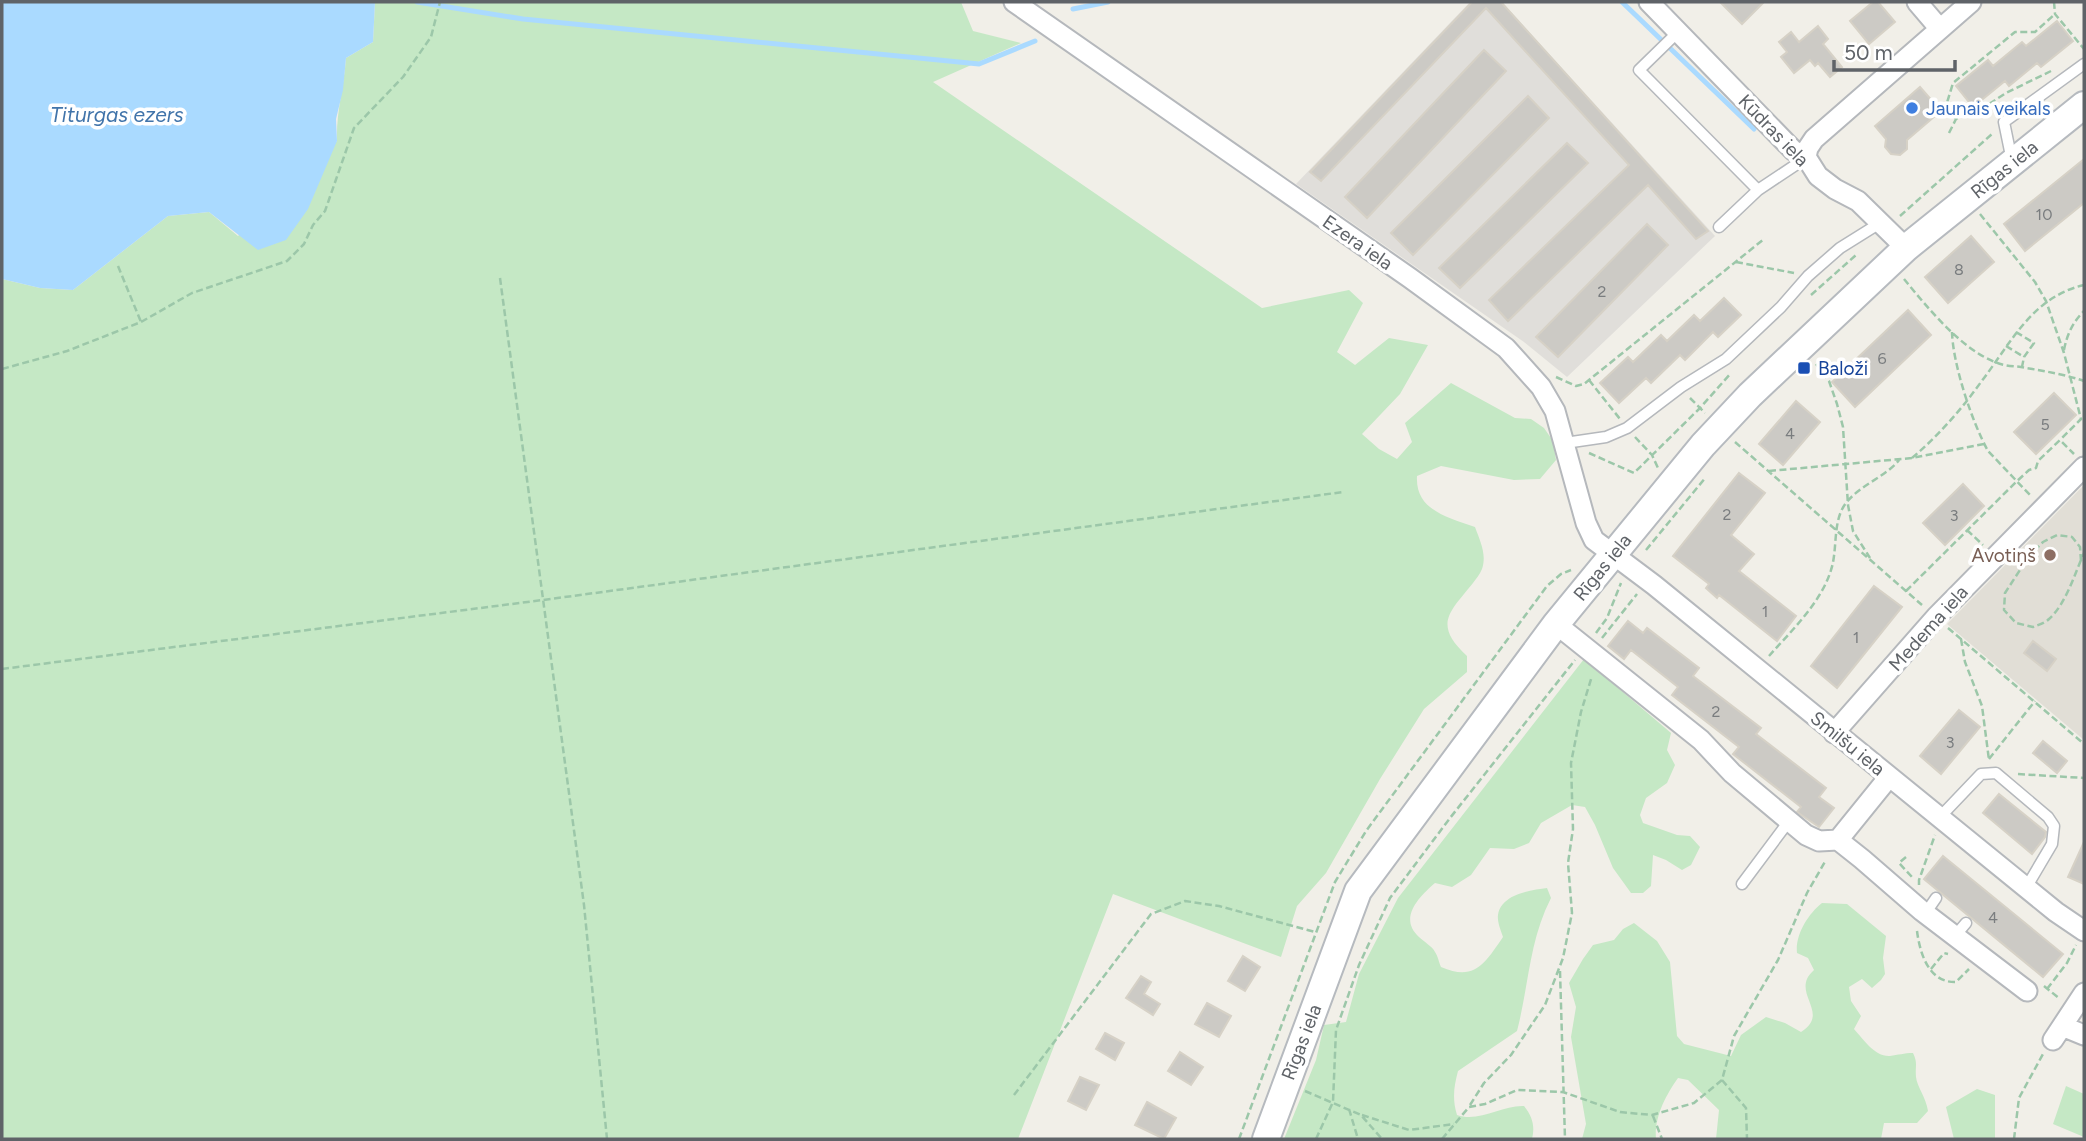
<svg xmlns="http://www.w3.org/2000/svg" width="2086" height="1141" font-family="Figtree,sans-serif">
<rect width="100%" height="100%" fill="#f1efe8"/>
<path fill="#e0deda" d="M1470,2H1502L1715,236L1567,377L1524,342L1296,184Z"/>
<path fill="#e1ded6" d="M2084,485V740L1947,624Z"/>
<path fill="#c5e8c5" d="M375,2H961L973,31L1021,43L933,82L1262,308L1349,290L1363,303L1337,352L1355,365L1389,338L1428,345L1400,394L1362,434L1379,449L1397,459L1412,442L1405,423L1451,383L1515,418L1531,419L1544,428L1553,441L1556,460L1540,479L1514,480L1441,466L1417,476C1415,510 1447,517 1475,527C1480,541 1487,554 1482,569C1480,574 1476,579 1473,583C1449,613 1433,624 1467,656V672L1424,709L1380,779L1326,873L1297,906L1281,957L1113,894L1018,1139H2V279L40,288L73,290L168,216L209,212L238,236L337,141C336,113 344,86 346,58L373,42Z
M1584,659L1671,733L1667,750L1675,765L1667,783L1646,798L1640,815L1643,823L1677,835L1690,836L1700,847L1691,865L1682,870L1666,860L1653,855L1651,886L1643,893H1631L1613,868L1595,825L1585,807L1572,805L1541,823L1529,843L1514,849L1490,848L1471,875L1452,887L1435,883C1419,897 1398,918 1419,937C1424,942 1432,946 1435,952C1438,956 1439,963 1441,967C1475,982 1485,963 1503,937C1501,931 1497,922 1498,915C1501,894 1531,890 1547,888L1551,898C1529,941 1529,985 1517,1031L1458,1071C1454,1086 1452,1099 1457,1115C1479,1123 1502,1105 1524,1106C1533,1117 1535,1127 1532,1139H1284L1316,1060L1324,1025L1346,1022L1359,974L1398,898Z
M1822,903L1847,904L1886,936L1883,958L1885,974L1881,980L1872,988L1862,979L1849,987L1851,1001L1861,1016L1854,1029C1863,1039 1875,1057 1890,1056C1898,1055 1904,1053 1913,1053C1918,1063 1915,1066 1916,1077C1917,1087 1926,1097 1928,1111L1917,1123H1884L1881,1139H1716L1719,1110L1688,1080L1678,1078C1666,1095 1654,1117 1656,1139H1582L1586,1124L1571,1037L1576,1007L1569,983L1583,959L1593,945L1614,940L1623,929L1634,923L1657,941L1670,962L1677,1036L1684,1044L1731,1056L1741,1035L1766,1017L1785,1023L1801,1032C1828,1015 1799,998 1807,979C1808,976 1811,973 1814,970L1808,958L1797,953C1795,935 1808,914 1822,903Z
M2066,1086L2084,1094V1137L2053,1124Z
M1977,1089L1995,1095V1139H1954L1946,1107Z"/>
<path fill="#aadaff" d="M2,2H375L373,42L346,58L343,90L336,119L337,141L308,209L286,240L258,250L209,212L168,216L73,290L40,288L2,279Z"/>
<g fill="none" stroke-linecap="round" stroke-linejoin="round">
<path stroke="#aadaff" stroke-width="5" d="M417,2L523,19L979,64L1035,41
M1622,2L1754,129
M1073,9L1108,2"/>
</g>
<path fill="#cccac5" stroke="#d6d1c6" stroke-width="2" d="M1472,2H1501L1708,231L1696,239L1648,185L1508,321L1489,300L1629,165L1486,8L1321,181L1310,172Z
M1720,2H1764L1742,24Z
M1873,2H1878L1895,22L1869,44L1850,21Z
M2057,21L2073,41L2041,67L2037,63L2009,86L2005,81L1973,107L1956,86L1988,60L1993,66L2022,42L2026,46Z
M1818,26L1828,39L1823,44L1842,67L1830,77L1818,63L1815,66L1810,60L1794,73L1781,57L1787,52L1779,42L1791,32L1799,42Z
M1484,50L1506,71L1367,218L1345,197Z
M1920,87L1941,111L1907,140V149L1900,155L1891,154L1885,147L1886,139L1875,126Z
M1528,96L1549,118L1413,255L1391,233Z
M1567,143L1588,163L1460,288L1439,268Z
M2084,159V203L2025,251L2004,224Z
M1647,224L1668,245L1558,357L1536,337Z
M1971,236L1994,262L1948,303L1925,277Z
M1724,298L1741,315L1718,337L1713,332L1685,360L1680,355L1651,383L1646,378L1619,403L1600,383L1628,357L1633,362L1661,335L1667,341L1694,315L1700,321Z
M1908,310L1931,335L1855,407L1832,382Z
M2054,393L2076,415L2036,454L2014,432Z
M1796,401L1820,422L1783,465L1759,444Z
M1739,473L1765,493L1731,535L1754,554L1739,571L1796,616L1777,641L1719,595L1717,598L1706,588L1709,584L1673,556Z
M1963,484L1984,506L1945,545L1923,523Z
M1874,586L1902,607L1837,688L1811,666Z
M1628,621L1643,633L1647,628L1699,668L1693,676L1761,728L1756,734L1826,788L1819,797L1834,808L1819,827L1797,812L1801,807L1733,754L1739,747L1672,695L1678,687L1631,650L1624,659L1608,646Z
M2033,641L2056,659L2047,671L2024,653Z
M1959,710L1980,727L1941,774L1920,756Z
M2043,741L2067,761L2057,773L2033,753Z
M1999,794L2046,832L2045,837L2032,854L1983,813Z
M2084,842V884L2068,877Z
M1943,856L2063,954L2043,977L1924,879Z
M1243,956L1260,967L1245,991L1228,981Z
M1141,976L1151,982L1144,994L1160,1004L1153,1015L1126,998Z
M1207,1003L1231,1016L1219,1037L1195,1024Z
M1105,1033L1124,1043L1115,1060L1096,1049Z
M1180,1052L1203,1067L1191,1085L1168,1071Z
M1080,1077L1099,1085L1086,1110L1068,1101Z
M1147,1102L1176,1118L1164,1139L1135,1125Z"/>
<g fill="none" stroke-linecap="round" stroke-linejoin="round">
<defs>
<path id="lane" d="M1679,31L1639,70L1758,190
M2012,161L2004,122L2084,64
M1719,227L1758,190L1806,158
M1565,443L1606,437L1627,428L1681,387L1726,359L1781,307L1808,276L1840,248L1880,223
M1940,817L1981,774L1996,773L2048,817L2054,826L2052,844L2026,888
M1742,884L1789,821
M1925,914L1936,898
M1955,936L1966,923"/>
<path id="street" d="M1014,2L1410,278L1506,348L1541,387L1555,411L1586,523L1594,540L1654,585L2056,912L2084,931
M1649,2L1793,150L1806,157L1818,176L1835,189L1858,201L1906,248
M1917,2L1940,29
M1806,157L1808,148L1814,139L1971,2
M1556,624L1701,740L1732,773L1806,835L1819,841L1838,840L1862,859L1922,911L2027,991
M1834,733L1936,617L2084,467
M1838,840L1889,777
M2062,1026L2084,1035
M2053,1040L2084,993"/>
<path id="secondary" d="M1266,1139L1358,891L1556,624L1703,445L1750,395L1906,248L2084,105"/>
</defs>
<use href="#lane" stroke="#b5b8bc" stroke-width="13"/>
<use href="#street" stroke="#b5b8bc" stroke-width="23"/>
<use href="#secondary" stroke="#b6babf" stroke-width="30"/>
<path stroke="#9cc7a9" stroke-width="2.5" stroke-dasharray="7 3.5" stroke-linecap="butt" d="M2054,2L2055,14L2084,49
M1956,119L1946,106L1953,83L2015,32H2035L2055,14
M1949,133L1956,119L1963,115L1986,106L2006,93L2051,71
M1980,214L2035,282L2046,301L2064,353L2081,419L2060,440
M1900,216L1992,134
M1736,262L1794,273
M118,266L141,322
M500,278L584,905L607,1139
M1904,279C1927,307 1961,349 1995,362C2003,366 2013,366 2021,367C2043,371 2064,374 2084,381
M1811,295L1856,255
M1952,332C1953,365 1972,422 1988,451L2030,495
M2016,332L2034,343L2024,357L2022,367
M2006,346L2024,357
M2064,350C2067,334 2073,322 2084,311
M1816,364L1829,381L1837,404L1843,427L1848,505L1853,531L1870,558
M2,369L67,351L141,322L192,293L287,261L304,244L313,225L325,211L354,128L403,77L431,37L440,2
M1556,377L1576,386L1584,384L1764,239
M1589,380L1620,419
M1690,398L1705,413
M1635,437L1652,455L1658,468
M1735,442L1922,605
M1589,453L1634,473L1700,408L1731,373
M1912,458C1938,436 1961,410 1981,382C2011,343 2032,297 2084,285
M1769,471L1912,458L1984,444
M1967,530L1983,545
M1646,550L1706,477
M2081,561L2080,547L2072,537L2057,535L2043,542L2029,556L2005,593L2004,610L2016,623L2033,627C2038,625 2045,623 2049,619C2066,604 2075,573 2084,553
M1906,591L2016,482L2029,470L2036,468L2038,461L2060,440L2074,454
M1948,628L2084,744
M1596,633L1607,618L1621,583
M1602,638L1637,594
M1961,639L1965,662L1982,706L1989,760
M1769,656C1791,631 1821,603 1831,570C1838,549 1832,521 1846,503C1861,484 1886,477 1900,459
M2,669L543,600L1343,492
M1989,759L2035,701
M2018,774L2084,778
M1906,857L1899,863L1912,877
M1919,885V880L1935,835
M1917,931C1920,954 1929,983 1956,982L1969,969
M1931,969L1944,953L1948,954
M1560,971L1565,1139
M2044,986L2060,999
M2047,989L2067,963L2076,945
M1722,1080L1746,1108L1747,1139
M1305,1091L1361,1115L1382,1139
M1014,1095L1151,914L1185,901L1219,906L1315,932
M1470,1105L1484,1083L1511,1055L1545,1005L1563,958L1572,913L1568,863L1573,829L1571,763L1581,712L1592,676
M1349,1109L1358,1139
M1362,1115L1409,1130L1454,1124
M1653,1116L1662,1139
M1239,1139L1335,882L1366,831L1547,586L1561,574L1571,570
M1316,1139L1333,1102L1336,1030L1359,965L1390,898L1450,818L1575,660
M1442,1139L1469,1107L1485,1104L1517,1090L1563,1092L1620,1112L1652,1115L1694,1103L1722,1080L1734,1036L1778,960L1807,893L1826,860
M2014,1139L2019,1098L2043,1054"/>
<use href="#lane" stroke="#fff" stroke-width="10"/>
<use href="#street" stroke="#fff" stroke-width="19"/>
<use href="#secondary" stroke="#fff" stroke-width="26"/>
</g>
<circle fill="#3f7fe0" stroke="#fff" stroke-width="2.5" cx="1912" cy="108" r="7"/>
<rect fill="#1a4fb4" stroke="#fff" stroke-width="2.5" x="1797" y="361" width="14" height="14" rx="3.5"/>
<circle fill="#8d6e63" stroke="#fff" stroke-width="2.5" cx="2050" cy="555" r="7"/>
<g text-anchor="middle" stroke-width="7" stroke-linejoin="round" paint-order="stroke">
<g font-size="16" fill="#7a7d7f">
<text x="2044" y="220">10</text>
<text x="1959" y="275">8</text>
<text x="1602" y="297">2</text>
<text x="1882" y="364">6</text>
<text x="2045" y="430">5</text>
<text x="1790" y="439">4</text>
<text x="1727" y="520">2</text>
<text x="1954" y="521">3</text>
<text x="1765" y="617">1</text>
<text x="1856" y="643">1</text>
<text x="1716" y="717">2</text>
<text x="1950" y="748">3</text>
<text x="1993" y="923">4</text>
</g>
<g font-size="19" fill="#366cbe" stroke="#fff" text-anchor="start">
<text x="1926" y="115">Jaunais veikals</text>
</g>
<g font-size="19" fill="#5f6368" stroke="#fff">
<text transform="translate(1774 130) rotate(46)" y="7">Kūdras iela</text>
<text transform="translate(2004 169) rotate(-39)" y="7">Rīgas iela</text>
<text transform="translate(1358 242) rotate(35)" y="7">Ezera iela</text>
<text transform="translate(1602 567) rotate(-51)" y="7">Rīgas iela</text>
<text transform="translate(1928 628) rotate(-48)" y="7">Medema iela</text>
<text transform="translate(1848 743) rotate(39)" y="7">Smilšu iela</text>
<text transform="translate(1301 1042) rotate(-69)" y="7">Rīgas iela</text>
</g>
<g font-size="19" fill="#164399" stroke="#fff" text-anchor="start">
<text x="1818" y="375">Baloži</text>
</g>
<g font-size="19" fill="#785e54" stroke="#fff" text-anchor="end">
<text x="2036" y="562">Avotiņš</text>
</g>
<g font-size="21" font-style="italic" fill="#4174aa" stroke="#fff">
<text x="117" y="122">Titurgas ezers</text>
</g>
</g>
<rect width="2086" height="1141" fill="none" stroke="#5f6368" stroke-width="7"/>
<path d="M1834 60v10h121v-10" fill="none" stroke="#5f6368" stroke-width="3.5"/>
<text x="1844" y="60" font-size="21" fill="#5f6368" stroke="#ffffff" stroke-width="5" paint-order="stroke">50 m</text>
</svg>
